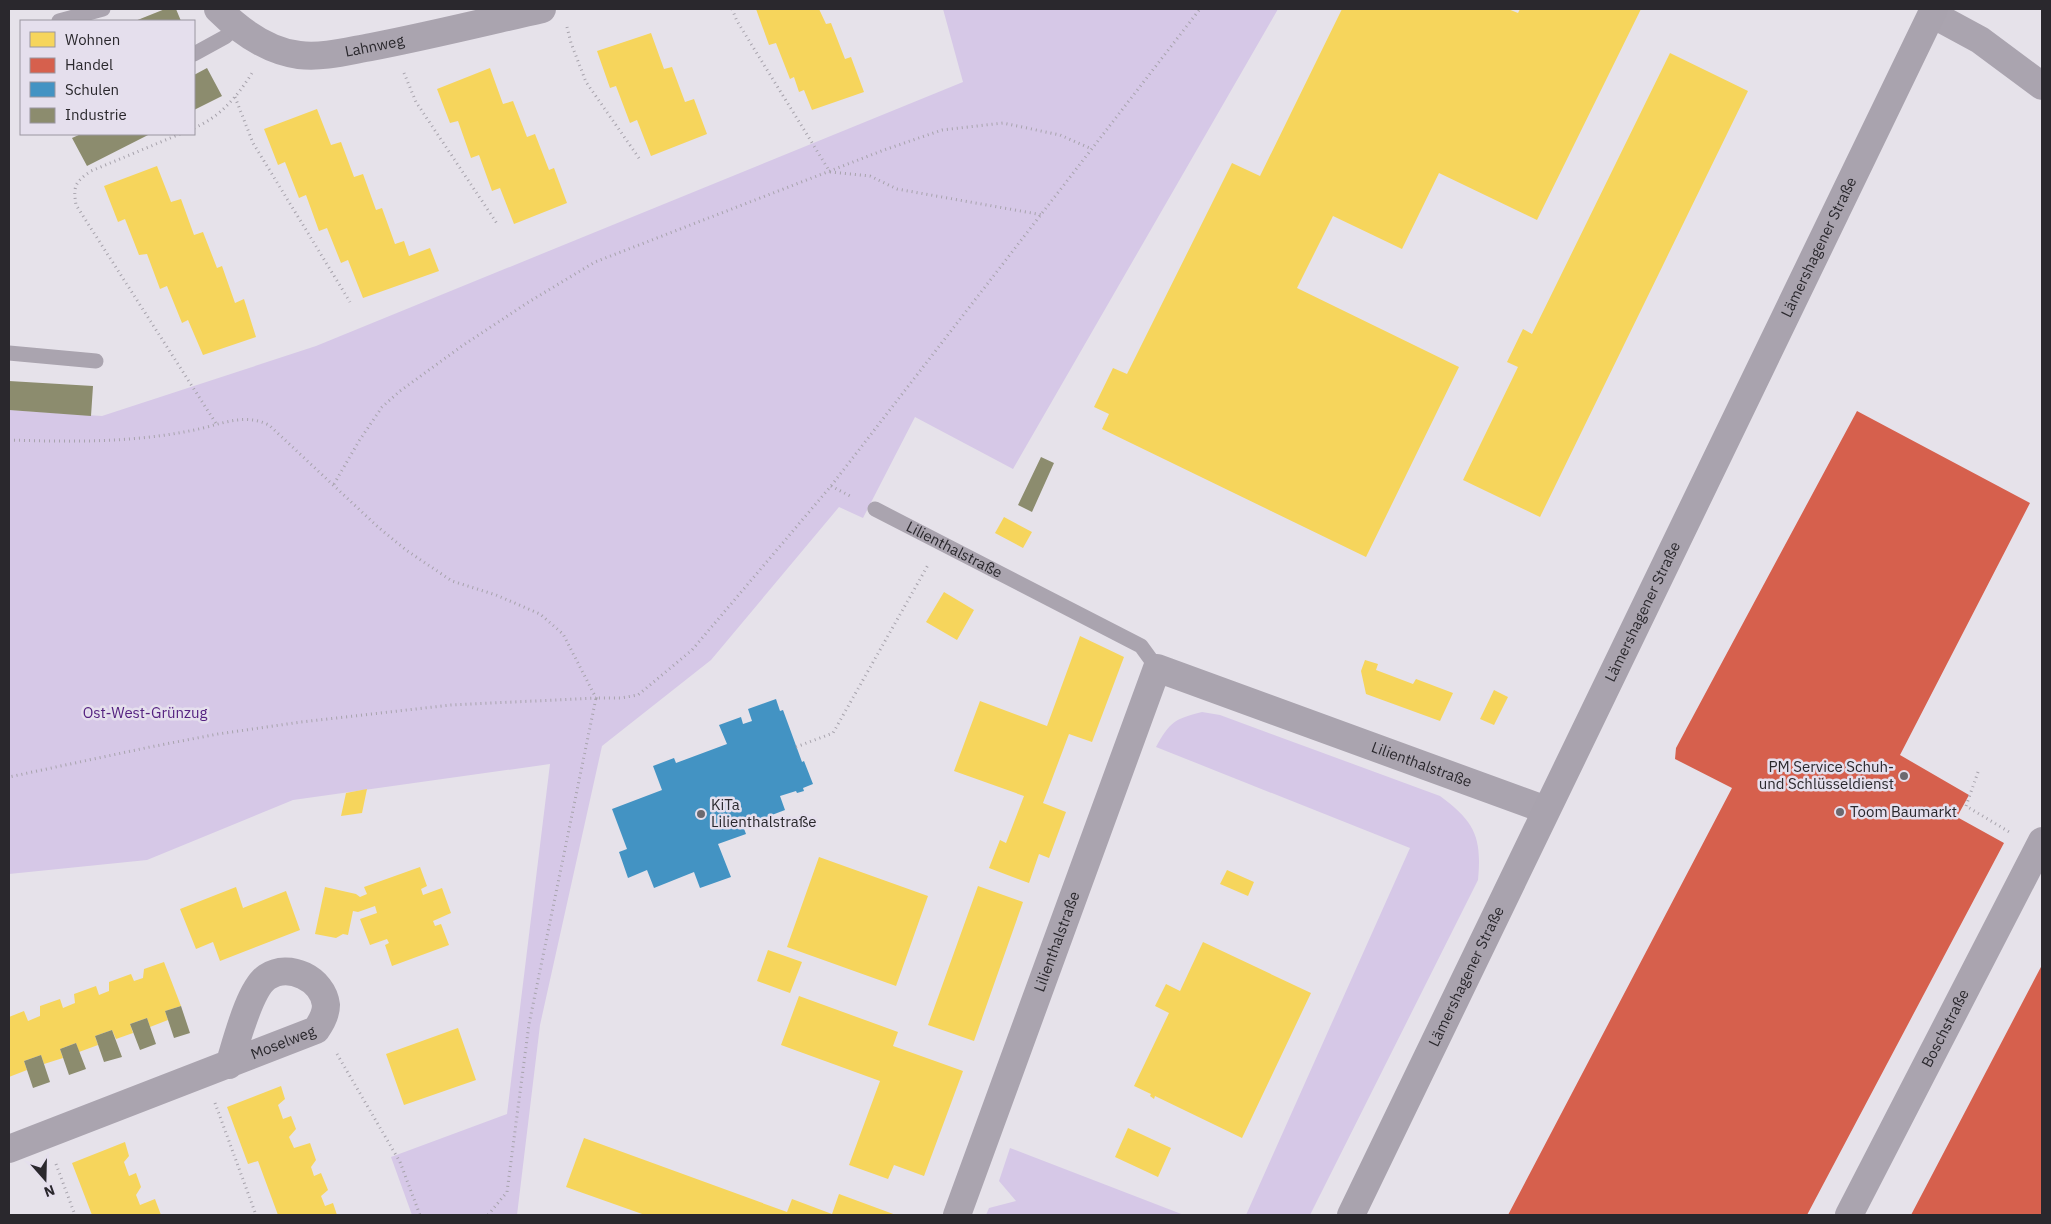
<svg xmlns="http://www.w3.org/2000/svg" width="2051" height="1224" font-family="'IBM Plex Sans',sans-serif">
<rect width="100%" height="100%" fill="#e6e2ea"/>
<path fill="#d6c8e7" d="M943,9H1278L1013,469L915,417L863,518L839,507L711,660L602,746L540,1025L517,1215H412L391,1157L507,1114L550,764L293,800L147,860L9,874V410L102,416L316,346L963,82Z
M1202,712L1220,715L1440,796C1475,822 1482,837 1478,880L1310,1215H1246L1410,848L1156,747C1170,722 1174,719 1202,712Z
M1010,1148L1184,1215H986L989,1208L1016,1201L999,1181Z"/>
<path fill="#f6d55c" d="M756,9H819L826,24L831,23L845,59L851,57L864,92L812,110L804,90L799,92L794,77L790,79L776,43L769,45Z
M1342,9H1508L1518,13L1520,9H1641L1537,220L1439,173L1402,249L1333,216L1297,288L1459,367L1366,557L1102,429L1109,414L1094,407L1113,368L1127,374L1232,163L1260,176Z
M651,33L664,69L672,67L685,102L694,99L707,134L651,156L637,120L630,123L616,86L610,88L597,51Z
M1670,53L1748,91L1540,517L1463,480L1518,367L1507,362L1523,329L1532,334Z
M490,68L503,104L513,101L527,137L535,134L549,170L554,168L567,203L514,224L500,188L492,191L479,155L471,158L458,121L450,123L437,89Z
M317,109L331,145L341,142L354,177L363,174L376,210L382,208L395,244L404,241L409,256L430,248L439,271L363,298L348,260L341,263L327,228L319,231L306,195L299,198L285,162L278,165L264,129Z
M157,166L171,202L181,199L194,235L203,232L217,268L222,266L235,303L244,299L256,337L203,355L188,320L182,323L167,286L160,289L147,254L139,255L125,219L118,222L104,186Z
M1004,517L1032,532L1023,548L995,533Z
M944,592L974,610L957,640L926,622Z
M1080,636L1124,657L1092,742L1069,734L1043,803L1066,812L1049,858L1039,854L1029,883L989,868L1000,840L1006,843L1024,796L954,771L980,701L1047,726Z
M1365,660L1378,664L1376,670L1413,684L1416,679L1453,693L1440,721L1366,694L1361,671Z
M1494,690L1508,697L1494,725L1480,719Z
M367,789L362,813L341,816L346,793Z
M819,857L928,896L896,986L787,947Z
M420,867L427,886L421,889L423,895L442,888L451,913L433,921L435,926L441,924L449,945L392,966L385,945L389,943L387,939L370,945L360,919L377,913L375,906L358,912L353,911L348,935L343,934L336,938L315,934L325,887L356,894L360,897L367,894L364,887Z
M1227,870L1254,882L1248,896L1220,884Z
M978,886L1023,902L974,1041L928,1025Z
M236,887L243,908L286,891L300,930L220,961L213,942L196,949L180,909Z
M1203,942L1311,993L1242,1138L1155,1096L1154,1099L1150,1096L1151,1094L1134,1086L1169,1013L1155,1006L1166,984L1180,991Z
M768,950L802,962L790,993L757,981Z
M164,962L181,1006L165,1011L168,1020L150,1027L147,1018L130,1024L133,1033L116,1039L112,1030L95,1036L98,1045L79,1052L76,1043L60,1049L63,1058L44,1064L41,1055L24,1061L27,1070L9,1077V1017L24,1011L28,1021L40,1016V1006L60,999L63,1008L75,1003L74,994L96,986L99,995L109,991V982L131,974L134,981L143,978L144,969Z
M799,996L898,1032L893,1046L963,1071L924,1176L894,1165L888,1179L849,1165L880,1081L781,1045Z
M458,1028L476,1080L404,1105L386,1054Z
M281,1086L285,1099L278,1105L283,1119L291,1116L296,1129L289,1137L294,1148L310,1143L316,1160L311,1167L314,1176L321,1173L328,1190L321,1196L325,1206L333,1203L337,1215H278L258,1161L248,1164L227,1107Z
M1128,1128L1171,1148L1158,1177L1115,1157Z
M584,1138L787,1212L792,1199L832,1214L839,1194L896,1215H645L566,1187Z
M125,1142L129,1156L124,1162L129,1176L136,1173L141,1187L136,1195L140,1205L155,1199L161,1215H92L72,1163Z"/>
<path fill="#d6604d" d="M1857,411L2030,503L1900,755L1969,795L1957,817L2004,843L1807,1215H1508L1732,788L1675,759L1676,748Z
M2042,965V1215H1911Z"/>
<path fill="#4393c3" d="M776,699L780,711L783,710L802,762L804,761L813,784L803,788L804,791L797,793L796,791L780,796L785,810L743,826L746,834L718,844L731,877L700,888L694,872L654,888L647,870L628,878L619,852L627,849L612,809L662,790L653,766L674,758L676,763L727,744L719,725L741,717L743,724L752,721L748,709Z"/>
<path fill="#8c8c6e" d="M165,9H176L181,21H135Z
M207,68L222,96L194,110V75Z
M81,134H150L87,166L72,138Z
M9,381L93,386L91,416L9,410Z
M1041,457L1054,463L1032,512L1018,505Z
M181,1006L190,1033L174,1038L165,1011Z
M147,1018L156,1044L140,1050L130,1024Z
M112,1030L122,1057L104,1062L95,1036Z
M76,1043L86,1069L69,1075L60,1049Z
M41,1055L50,1082L33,1088L24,1061Z"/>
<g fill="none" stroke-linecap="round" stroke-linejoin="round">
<path stroke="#a7a3ac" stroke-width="3" stroke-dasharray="1 4" stroke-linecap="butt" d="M732,9L737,21L830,172
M567,27L571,43L586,82L641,161
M404,73L416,102L498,225
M235,97L253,143L350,302
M194,128C220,117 237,97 252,73
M180,134L91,171C75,182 73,186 76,205L217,425
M830,172L870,176L897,189L1043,215
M9,440C74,442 139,443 203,428C227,422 246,414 269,425L378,527L406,550L452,581L496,595L540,614L563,634L596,698L451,705L301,722L218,734L150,747L9,777
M334,484L359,441L382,407L400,391L462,346L527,303L595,262L884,150L942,130L1003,123L1060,135L1092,149
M831,486L852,497
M796,747L833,733L928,565
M1978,772L1966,806L2011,833
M337,1054L400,1162L420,1215
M215,1103L256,1215
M56,1164L75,1215
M488,1215L507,1192L529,1024L596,698H621L638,695L692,650L831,486L1200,9"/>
<g stroke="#aaa4af" stroke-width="15">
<path d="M59,21L103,9"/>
<path d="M194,54L225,37L237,26"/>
<path d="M9,353L96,361"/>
<path id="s1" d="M875,509L1141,646L1157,668"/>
</g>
<g stroke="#aaa4af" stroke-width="28">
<path id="s2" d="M218,9C240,31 268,51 299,55C323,58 348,51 371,47C428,36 485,22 542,9"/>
<path d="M1932,14L1980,40L2042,86"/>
<path id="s3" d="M9,1149L316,1030C321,1023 326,1015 326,1005C323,979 289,962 267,977C249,989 236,1044 229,1065"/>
<path id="s4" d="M957,1215L1157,668L1546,810"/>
<path id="s5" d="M1849,1215L2042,841"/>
</g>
<path stroke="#a9a3ae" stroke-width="28" id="s6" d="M1351,1215L1934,9"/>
</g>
<g fill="#6c696f" stroke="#e5dfed" stroke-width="2">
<circle cx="1904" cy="776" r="5"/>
<circle cx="1840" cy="812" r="5"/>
<circle cx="701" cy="814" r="5"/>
</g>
<g text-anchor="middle" stroke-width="5" stroke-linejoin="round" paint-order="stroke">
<g font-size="15" fill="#2a282d" stroke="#e5dfed">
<text dy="5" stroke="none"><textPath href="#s2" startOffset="171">Lahnweg</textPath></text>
<text dy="5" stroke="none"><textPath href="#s6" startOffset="1075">Lämershagener Straße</textPath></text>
<text dy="5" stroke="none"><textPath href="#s1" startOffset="89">Lilienthalstraße</textPath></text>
<text dy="5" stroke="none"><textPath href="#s6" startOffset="670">Lämershagener Straße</textPath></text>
<text dy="5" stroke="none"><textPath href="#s4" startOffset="864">Lilienthalstraße</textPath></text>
<text dy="5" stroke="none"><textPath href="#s4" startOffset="291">Lilienthalstraße</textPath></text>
<text dy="5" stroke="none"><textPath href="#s6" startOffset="265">Lämershagener Straße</textPath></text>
<text dy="5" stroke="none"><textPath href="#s5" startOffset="210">Boschstraße</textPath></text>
<text dy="5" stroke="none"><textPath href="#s3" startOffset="294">Moselweg</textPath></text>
</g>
<g font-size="15" fill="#552280" stroke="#e5dfed">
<text x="145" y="718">Ost-West-Grünzug</text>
</g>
<g font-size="15" fill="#2a282d" stroke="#e5dfed" text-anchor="start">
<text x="1894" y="772" text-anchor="end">PM Service Schuh-<tspan x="1894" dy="17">und Schlüsseldienst</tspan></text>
<text x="711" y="810">KiTa<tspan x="711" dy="17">Lilienthalstraße</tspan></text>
<text x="1850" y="817">Toom Baumarkt</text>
</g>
</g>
<rect width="2051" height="1224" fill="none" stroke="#2a282d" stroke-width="20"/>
<rect x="20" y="20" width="175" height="115" fill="#e5dfed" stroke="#9a96a0"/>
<rect x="30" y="32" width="25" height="15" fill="#f6d55c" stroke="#9a96a0"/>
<text x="65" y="45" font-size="15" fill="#2a282d">Wohnen</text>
<rect x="30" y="58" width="25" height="15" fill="#d6604d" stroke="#9a96a0"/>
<text x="65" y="70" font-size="15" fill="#2a282d">Handel</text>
<rect x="30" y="82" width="25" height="15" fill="#4393c3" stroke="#9a96a0"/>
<text x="65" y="95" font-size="15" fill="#2a282d">Schulen</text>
<rect x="30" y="108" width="25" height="15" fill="#8c8c6e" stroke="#9a96a0"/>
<text x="65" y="120" font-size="15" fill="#2a282d">Industrie</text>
<g transform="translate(45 1179) rotate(160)" stroke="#e5dfed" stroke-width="4" paint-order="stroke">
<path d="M0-4L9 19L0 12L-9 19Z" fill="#2a282d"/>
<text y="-8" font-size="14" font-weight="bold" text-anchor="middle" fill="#2a282d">N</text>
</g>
</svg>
